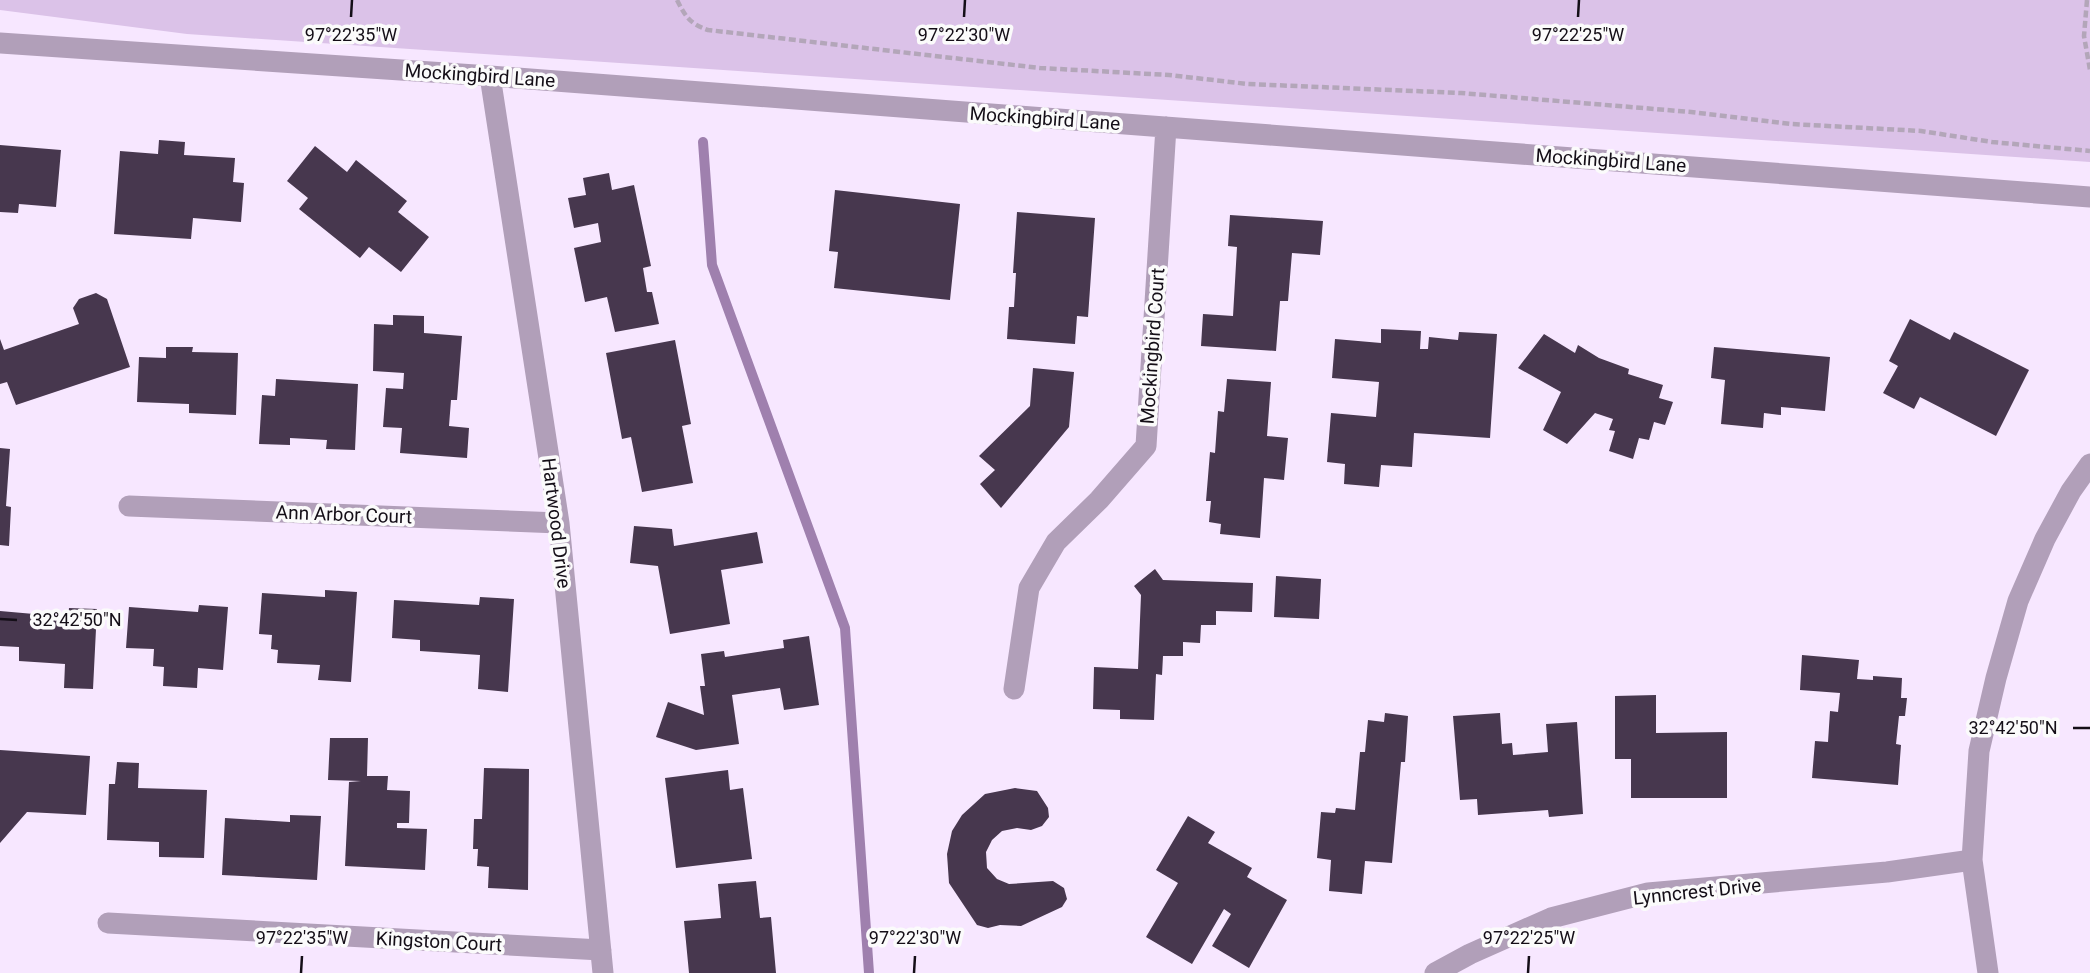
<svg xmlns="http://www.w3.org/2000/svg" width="2090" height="973" font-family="Roboto,sans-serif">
<rect width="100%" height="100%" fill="#f7e7ff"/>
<path fill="#dbc2e8" d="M0,0H2090V162L187,34L0,10Z"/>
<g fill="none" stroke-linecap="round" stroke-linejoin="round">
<path stroke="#9f80ae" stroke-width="10" d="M703,142L712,265L845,628L869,973"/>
</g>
<path fill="#47374e" d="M159,140L185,142L184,155L235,158L233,182L244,183L241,222L193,218L191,239L114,234L120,151L158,154Z
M0,145L61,150L56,207L19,204L18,213L0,212Z
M315,146L347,172L356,160L407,201L398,212L429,237L401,272L369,247L360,258L299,209L308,198L287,181Z
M609,173L612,190L634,185L651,266L643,268L647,292H652L659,324L615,332L607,297L585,302L574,248L601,242L598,223L574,228L568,198L586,195L583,178Z
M835,190L960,204L950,300L834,288L838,252L829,251Z
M1017,212L1095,218L1088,317L1077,316L1075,344L1007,339L1009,307H1014L1016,273H1013Z
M1230,215L1323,221L1320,255L1292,253L1288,301H1280L1276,351L1201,346L1203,314L1233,316L1237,247L1228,246Z
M96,293L107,299L130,367L16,405L7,382L0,384V339L4,350L79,324L73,308L79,299Z
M393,315L424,316V333L462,336L457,400H451L449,426L469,428L467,458L400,453L402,428L383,427L386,388L403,389L404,373L373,371L374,324L393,325Z
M1910,319L1950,340L1954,332L2029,370L1996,436L1920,397L1914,409L1883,393L1898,366L1889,361Z
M1381,329L1421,331L1420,349H1428L1429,337L1458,340L1459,332L1497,334L1490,438L1414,433L1412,467L1381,465L1379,487L1344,484L1345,464L1327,462L1331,413L1376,417L1379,382L1332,378L1335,339L1381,343Z
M1544,334L1575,353L1578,345L1599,358L1629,369L1628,374L1663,385L1659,398L1673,402L1665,425L1654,422L1649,440L1639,438L1633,459L1609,451L1615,431L1609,430L1613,419L1595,413L1567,444L1543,430L1561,392L1518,368Z
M675,340L691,424L682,426L693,483L642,492L631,437L622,439L606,353Z
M166,347H193L192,352L238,353L236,415L189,413V404L137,402L139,357L166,358Z
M1714,347L1830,357L1825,411L1781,407V415L1764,413L1763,428L1721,424L1725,380L1711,378Z
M1033,368L1074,372L1069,427L1001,508L980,484L995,470L979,456L1030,406Z
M276,379L358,384L355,450L326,449L327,440L290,438V445L259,444L262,395L275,396Z
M1227,379L1271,382L1267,436L1288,438L1284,480L1264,478L1260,538L1220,534L1221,524L1209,522L1211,501H1206L1210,452L1215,453L1218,411L1224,412Z
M0,448L10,449L6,506L11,507L9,546L0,545Z
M634,526L672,529L674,546L757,532L763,563L721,570L730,624L670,634L658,566L630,563Z
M1155,569L1163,580L1253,583L1252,612L1216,611V625H1201L1200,643L1183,642V656H1163L1162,675L1156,674L1154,720L1120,719V710L1093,709L1094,667L1138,669L1141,595L1134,586Z
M1276,576L1321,579L1319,619L1274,617Z
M325,590L357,592L351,682L318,680L320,665L277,663L278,650L271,649L272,635L259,634L262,593L325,597Z
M480,597L514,599L508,692L478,689L480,655L420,651V640L392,638L394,600L479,605Z
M199,605L228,607L223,670L198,668L197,688L163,686L164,667L153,666L154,649L126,648L129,607L198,612Z
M69,608L97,609L93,689L64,688L65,664L19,661V647L0,646V611L68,617Z
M809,636L819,705L784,710L780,688L732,695L739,744L696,750L656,737L668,702L704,715L700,686H705L701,654L724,651L725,657L784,648L783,640Z
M1802,655L1859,660L1857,679L1873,680V676L1902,678L1901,698H1907L1905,716H1899L1896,744L1901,745L1898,785L1812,778L1815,741L1828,742L1830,711L1838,712L1840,693L1800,690Z
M1656,695V733L1727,732V798H1631V759H1615V696Z
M1385,713L1408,716L1405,762H1401L1392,863L1365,861L1362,894L1329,891L1331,860L1317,858L1321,812L1335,813L1336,808L1355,810L1360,752H1365L1368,720L1384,722Z
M1500,713L1502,744L1512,743L1513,755L1548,752L1546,724L1577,722L1583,814L1549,817L1548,810L1478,815L1477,799L1460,800L1453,716Z
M330,738H368L367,776H388L387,790L410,791L409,823H397V828L427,829L425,870L345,866L349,782L361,781L328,780Z
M0,750L90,756L86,815L27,812L0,843Z
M117,762L139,763L138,788L207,790L204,858L159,857V842L107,840L109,784H115Z
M484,768L529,769L528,890L488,888L489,867L477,866L478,849H473L474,819H482Z
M728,770L730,790L743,788L752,859L676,868L665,778Z
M1015,788L1037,791L1048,808L1049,817L1042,826L1031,830L1017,828L1002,831L992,840L986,852L987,868L997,879L1009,884L1053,881L1064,888L1067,899L1062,907L1021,926L1000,925L988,928L977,925L949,883L947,854L952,831L962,815L985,794Z
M290,815L321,816L317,880L222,875L225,818L290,822Z
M1188,816L1215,832L1208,843L1252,868L1247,877L1287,900L1249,968L1212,946L1231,914L1224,909L1192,964L1146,937L1178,883L1156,870Z
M756,881L760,918L771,917L776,973H689L684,921L721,918L718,884Z"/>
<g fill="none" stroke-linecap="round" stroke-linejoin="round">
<path stroke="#b3a6b9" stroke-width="4.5" stroke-dasharray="7 3.5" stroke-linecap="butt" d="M677,0C685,16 690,24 708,30L1040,68L1169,75L1248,84L1461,93L1691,112L1791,124L1921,131L1992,142L2090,151
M2087,0L2084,36L2090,70"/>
<path stroke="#b19fb9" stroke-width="21" d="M0,43L490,76L2090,197
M490,76L559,523L603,973
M129,506L559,523
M1014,689L1029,588L1056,542L1099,500L1146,446L1166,127
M108,923L601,950
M1435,973L1470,954L1551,918L1648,893L1887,872L1972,860
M1988,973L1972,860L1979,751L1996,678L2018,601L2045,539L2071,491L2090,464"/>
</g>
<path fill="none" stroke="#140e17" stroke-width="2.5" d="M351,17L352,0M964,17L965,0M1578,17L1579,0M0,619L17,620M2073,728H2090M301,973L302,956M914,973L915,956M1528,973L1529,956"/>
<g text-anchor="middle" stroke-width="7" stroke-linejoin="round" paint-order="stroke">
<g font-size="19" fill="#140e17" stroke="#fbfbfb">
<text transform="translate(480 75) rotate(4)" y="7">Mockingbird Lane</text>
<text transform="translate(1045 118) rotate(4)" y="7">Mockingbird Lane</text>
<text transform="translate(1611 160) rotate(4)" y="7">Mockingbird Lane</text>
<text transform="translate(1152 346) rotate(-86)" y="7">Mockingbird Court</text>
<text transform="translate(344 514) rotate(2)" y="7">Ann Arbor Court</text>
<text transform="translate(557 523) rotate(83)" y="7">Hartwood Drive</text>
<text transform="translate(1697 891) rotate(-6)" y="7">Lynncrest Drive</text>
<text transform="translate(439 941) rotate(3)" y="7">Kingston Court</text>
</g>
</g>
<g font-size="18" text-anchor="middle" fill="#140e17" stroke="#fbfbfb" stroke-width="7" stroke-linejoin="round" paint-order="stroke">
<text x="351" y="41">97°22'35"W</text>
<text x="964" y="41">97°22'30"W</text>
<text x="1578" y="41">97°22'25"W</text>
<text x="77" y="626">32°42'50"N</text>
<text x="2013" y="734">32°42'50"N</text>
<text x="302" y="944">97°22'35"W</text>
<text x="915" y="944">97°22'30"W</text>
<text x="1529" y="944">97°22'25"W</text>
</g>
</svg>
